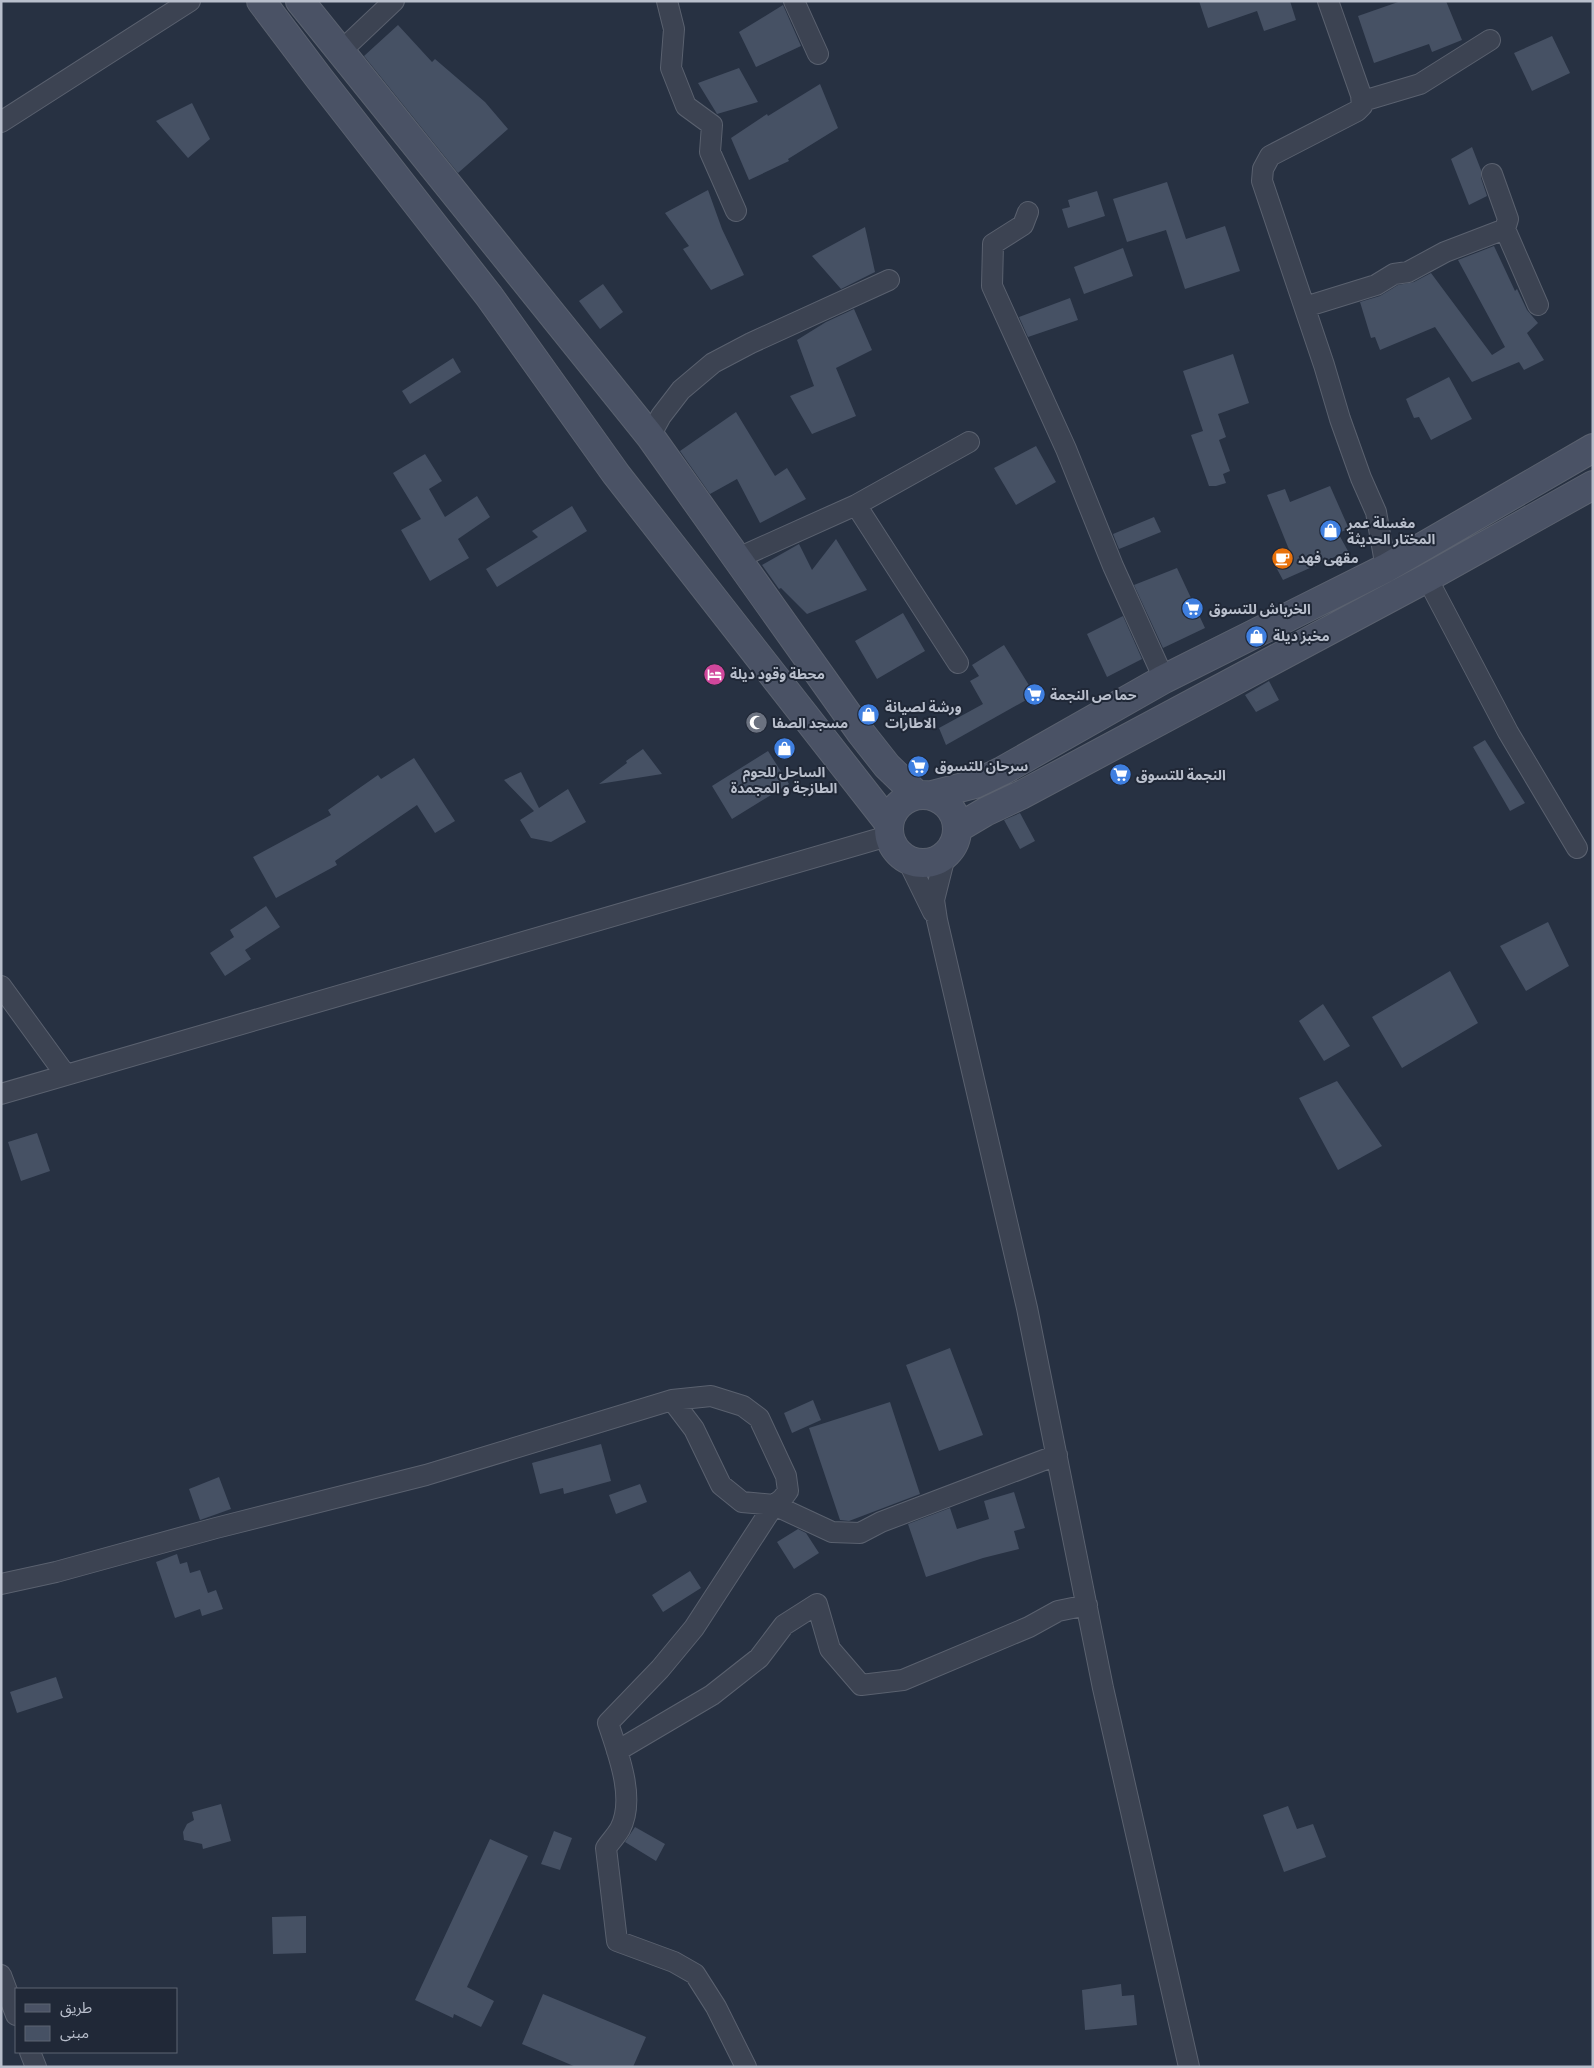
<svg xmlns="http://www.w3.org/2000/svg" width="1594" height="2068" font-family="Barlow,'Noto Sans Arabic',sans-serif">
<rect width="100%" height="100%" fill="#273142"/>
<path fill="#465164" d="M1199,1H1290L1296,20L1264,31L1257,11L1208,28Z
M1401,1H1446L1462,40L1432,52L1429,44L1374,63L1358,16Z
M783,5L801,46L756,67L739,32Z
M398,25L432,62L435,59L485,102L508,129L458,173L364,56Z
M1552,36L1570,73L1532,91L1514,53Z
M739,68L758,102L717,114L698,83Z
M820,84L838,128L788,159L789,161L749,180L731,138L767,114L768,116Z
M192,103L210,139L188,158L156,121Z
M1472,147L1481,170V178L1487,196L1469,205L1451,159Z
M1167,182L1186,239L1225,226L1240,271L1185,289L1166,230L1127,242L1113,199Z
M708,190L722,229L744,275L711,290L683,249L689,246L665,213Z
M1097,191L1105,216L1068,228L1062,209L1070,207L1068,200Z
M865,227L875,272L841,289L812,256Z
M1494,246L1515,291L1517,289L1527,310L1538,323L1527,333L1544,360L1524,370L1519,362L1472,382L1435,327L1380,350L1375,337L1371,338L1360,302L1380,296L1398,285L1414,282L1431,273L1492,355L1505,347L1458,260Z
M1123,248L1133,276L1084,294L1074,267Z
M603,284L623,312L600,329L579,301Z
M1070,298L1078,320L1028,337L1019,317Z
M854,309L872,350L836,368L856,416L812,434L790,396L814,386L797,340L826,322Z
M1233,354L1249,403L1218,414L1226,437L1219,440L1230,471L1223,474L1226,483L1216,486H1209L1191,435L1203,431L1183,371Z
M453,358L461,372L410,404L402,391Z
M1449,377L1472,419L1431,440L1419,417L1414,418L1406,399Z
M736,412L775,476L787,468L806,499L760,523L737,479L710,494L680,451Z
M1036,446L1056,482L1016,505L994,468Z
M425,454L442,481L429,489L445,517L477,496L490,517L458,539L469,558L430,581L401,530L421,519L393,473Z
M1330,486L1349,529L1338,533L1348,551L1283,580L1271,558L1290,552L1267,495L1285,489L1290,502Z
M572,506L587,531L497,587L486,569L538,537L532,531Z
M1154,517L1161,532L1119,549L1113,534Z
M836,539L867,590L807,614L781,588L779,589L762,565L799,544L812,570Z
M1177,568L1205,628L1163,648L1134,585Z
M903,613L925,651L877,679L855,641Z
M1123,616L1142,659L1107,677L1087,634Z
M1004,645L1035,695L946,745L939,728L983,704L970,681L979,676L972,665Z
M1269,681L1279,700L1256,712L1245,695Z
M1485,740L1525,803L1510,811L1473,747Z
M643,749L662,774L599,784L627,763L626,761Z
M768,751L789,784L732,819L712,786Z
M414,758L455,821L435,833L417,805L335,861L337,865L276,898L253,857L331,815L328,810L378,775L381,779Z
M521,772L539,808L568,789L586,822L551,842L531,838L520,820L534,811L504,780Z
M1020,813L1035,841L1020,849L1004,820Z
M266,906L280,927L245,950L251,959L225,976L210,953L234,937L230,930Z
M1548,922L1569,966L1526,991L1500,946Z
M1450,971L1478,1023L1402,1068L1372,1017Z
M1323,1004L1350,1046L1324,1061L1299,1021Z
M1337,1081L1382,1146L1338,1170L1299,1098Z
M37,1133L50,1171L21,1181L8,1142Z
M950,1348L983,1435L939,1451L906,1365Z
M813,1400L821,1420L792,1433L784,1413Z
M890,1402L920,1494L849,1521L840,1520L809,1428Z
M601,1444L611,1481L564,1494L563,1488L540,1494L532,1463Z
M219,1477L231,1509L200,1520L189,1489Z
M640,1484L647,1502L616,1514L609,1495Z
M1014,1492L1025,1528L1014,1531L1019,1549L983,1558L926,1577L908,1524L950,1508L957,1529L989,1519L984,1501Z
M798,1529L806,1533L819,1553L794,1569L777,1542Z
M177,1554L180,1564L187,1562L190,1573L200,1570L208,1593L216,1590L223,1609L202,1616L200,1609L175,1618L156,1562Z
M690,1571L701,1588L663,1612L652,1595Z
M56,1677L63,1698L17,1713L10,1692Z
M221,1804L231,1841L203,1849L202,1844L184,1840L183,1832L187,1824L194,1820L192,1812Z
M1288,1806L1297,1829L1313,1824L1326,1857L1284,1872L1263,1815Z
M635,1827L665,1844L656,1861L625,1842Z
M554,1831L572,1838L560,1870L541,1864Z
M490,1839L528,1856L467,1987L494,2001L481,2027L454,2014L453,2018L415,2000Z
M306,1916V1953L273,1954L272,1917Z
M1121,1984L1122,1996L1134,1995L1137,2025L1085,2030L1082,1990Z
M543,1994L646,2037L633,2067H576L522,2044Z"/>
<g fill="none" stroke-linecap="round" stroke-linejoin="round">
<defs>
<path id="minor" d="M667,1L674,29L671,68L686,106L712,125L710,152L736,211
M794,1L818,54
M1328,1L1361,95L1362,106L1357,111L1270,156L1263,169L1262,181L1324,365L1340,419L1361,478L1376,512L1386,568
M340,52L394,1
M1363,101L1420,84L1490,40
M1,122L190,1
M1492,174L1508,219L1505,229
M1028,212L1023,225L993,244L992,286L1066,449L1113,566L1164,679
M1305,307L1376,285L1394,274L1408,272L1445,252L1505,229L1538,305
M650,436L661,416L681,390L713,363L751,343L889,280
M856,505L958,663
M738,558L856,505L969,442
M1427,578L1508,732L1577,848
M945,856L934,900L937,920L1027,1308L1103,1688L1189,2067
M908,861L933,912
M1,986L65,1074
M1,1094L888,836
M672,1400L694,1429L721,1485L742,1502L774,1505L694,1628L660,1669L608,1723C618,1753 636,1799 620,1829C616,1836 610,1842 606,1848L617,1941L674,1962L695,1974L716,2007L746,2067
M1,1584L56,1572L216,1528L426,1475L672,1400L711,1396L743,1406L759,1418L786,1476L788,1491L782,1499L774,1505L832,1532L860,1533L881,1522L1057,1455
M617,1751L712,1695L759,1658L784,1625L817,1604L830,1649L861,1685L903,1680L1029,1627L1058,1611L1087,1605
M1,1975L16,2015
M30,2052L36,2067"/>
<path id="secondary" d="M261,1L319,78L489,296L616,474L888,822
M300,1L650,436L861,733L887,766L917,795
M889 829a34 34 0 1 1 68 0a34 34 0 1 1-68 0Z
M932,795L975,784L1002,771L1164,679L1386,568L1593,448
M958,828L985,812L1021,795L1427,578L1593,485"/>
</defs>
<use href="#minor" stroke="#5a616f" stroke-width="22"/>
<use href="#secondary" stroke="#5a616f" stroke-width="30"/>
<use href="#minor" stroke="#3c4352" stroke-width="20"/>
<use href="#secondary" stroke="#4a5265" stroke-width="28"/>
</g>
<defs>
<symbol id="shop-disc" viewBox="-11 -11 22 22"><circle r="9.5" fill="#3f7fe0" stroke="#202837"/><path d="M-5-2.5h2.3a2.7 3.5 0 0 1 5.4 0H5L5.5 6h-11ZM-1.5-2.5h3a1.5 2.3 0 0 0-3 0Z" fill="#fff"/></symbol>
<symbol id="cafe-disc" viewBox="-11 -11 22 22"><circle r="9.5" fill="#e8710a" stroke="#202837"/><path d="M-5.5-4.5H6V0H3Q3 3.5 0 3.5H-2.5Q-5.5 3.5-5.5 0ZM3-3.2v2h1.7v-2ZM-6 4.5H4V6H-6Z" fill="#fff"/></symbol>
<symbol id="supermarket-disc" viewBox="-11 -11 22 22"><circle r="9.5" fill="#3f7fe0" stroke="#202837"/><path d="M-6-5.5h2.5l.6 2H6L4.5 2H-2.5L-4.4-4H-6ZM-1.5 3.2a1.3 1.3 0 1 0 .1 0ZM3 3.2a1.3 1.3 0 1 0 .1 0Z" fill="#fff"/></symbol>
<symbol id="hotel-disc" viewBox="-11 -11 22 22"><circle r="9.5" fill="#d1479c" stroke="#202837"/><path d="M-6-4.5h1.5V1H6V5H4.5V3h-9V5H-6ZM-4 0a1.8 1.8 0 1 1 3.6 0ZM.5 0V-2.5h3Q6-2.5 6 0Z" fill="#fff"/></symbol>
<symbol id="mosque-disc" viewBox="-11 -11 22 22"><circle r="9.5" fill="#6b7280" stroke="#202837"/><path d="M3.5-4.9A6 6 0 1 0 3.5 4.9A5 5 0 1 1 3.5-4.9Z" fill="#fff"/></symbol>
</defs>
<g fill-rule="evenodd">
<use href="#shop-disc" x="1318" y="518" width="25" height="25"/>
<use href="#cafe-disc" x="1270" y="546" width="25" height="25"/>
<use href="#supermarket-disc" x="1180" y="596" width="25" height="25"/>
<use href="#shop-disc" x="1244" y="624" width="25" height="25"/>
<use href="#hotel-disc" x="702" y="662" width="25" height="25"/>
<use href="#supermarket-disc" x="1022" y="682" width="25" height="25"/>
<use href="#shop-disc" x="856" y="702" width="25" height="25"/>
<use href="#mosque-disc" x="744" y="710" width="25" height="25"/>
<use href="#shop-disc" x="772" y="736" width="25" height="25"/>
<use href="#supermarket-disc" x="906" y="754" width="25" height="25"/>
<use href="#supermarket-disc" x="1108" y="762" width="25" height="25"/>
</g>
<g text-anchor="middle" stroke-width="4" stroke-linejoin="round" paint-order="stroke">
<g font-size="14" font-weight="bold" fill="#b9bfcc" stroke="#202837" text-anchor="start">
<text x="1347" y="528">مغسلة عمر<tspan x="1347" dy="16">المختار الحديثة</tspan></text>
<text x="1298" y="563">مقهى فهد</text>
<text x="1209" y="614">الخرباش للتسوق</text>
<text x="1273" y="641">مخبز ديلة</text>
<text x="730" y="679">محطة وقود ديلة</text>
<text x="1050" y="700">حما ص النجمة</text>
<text x="885" y="712">ورشة لصيانة<tspan x="885" dy="16">الاطارات</tspan></text>
<text x="772" y="728">مسجد الصفا</text>
<text x="935" y="771">سرحان للتسوق</text>
<text x="784" y="777" text-anchor="middle">الساحل للحوم<tspan x="784" dy="16">الطازجة و المجمدة</tspan></text>
<text x="1136" y="780">النجمة للتسوق</text>
</g>
</g>
<rect width="1594" height="2068" fill="none" stroke="#b9bfcc" stroke-width="5"/>
<rect x="15" y="1988" width="162" height="65" fill="#202837" stroke="#5d6473"/>
<rect x="25" y="2004" width="25" height="8" fill="#4a5265" stroke="#5d6473"/>
<text x="60" y="2013" font-size="15" fill="#b9bfcc">طريق</text>
<rect x="25" y="2026" width="25" height="15" fill="#465164" stroke="#5d6473"/>
<text x="60" y="2038" font-size="15" fill="#b9bfcc">مبنى</text>
</svg>
